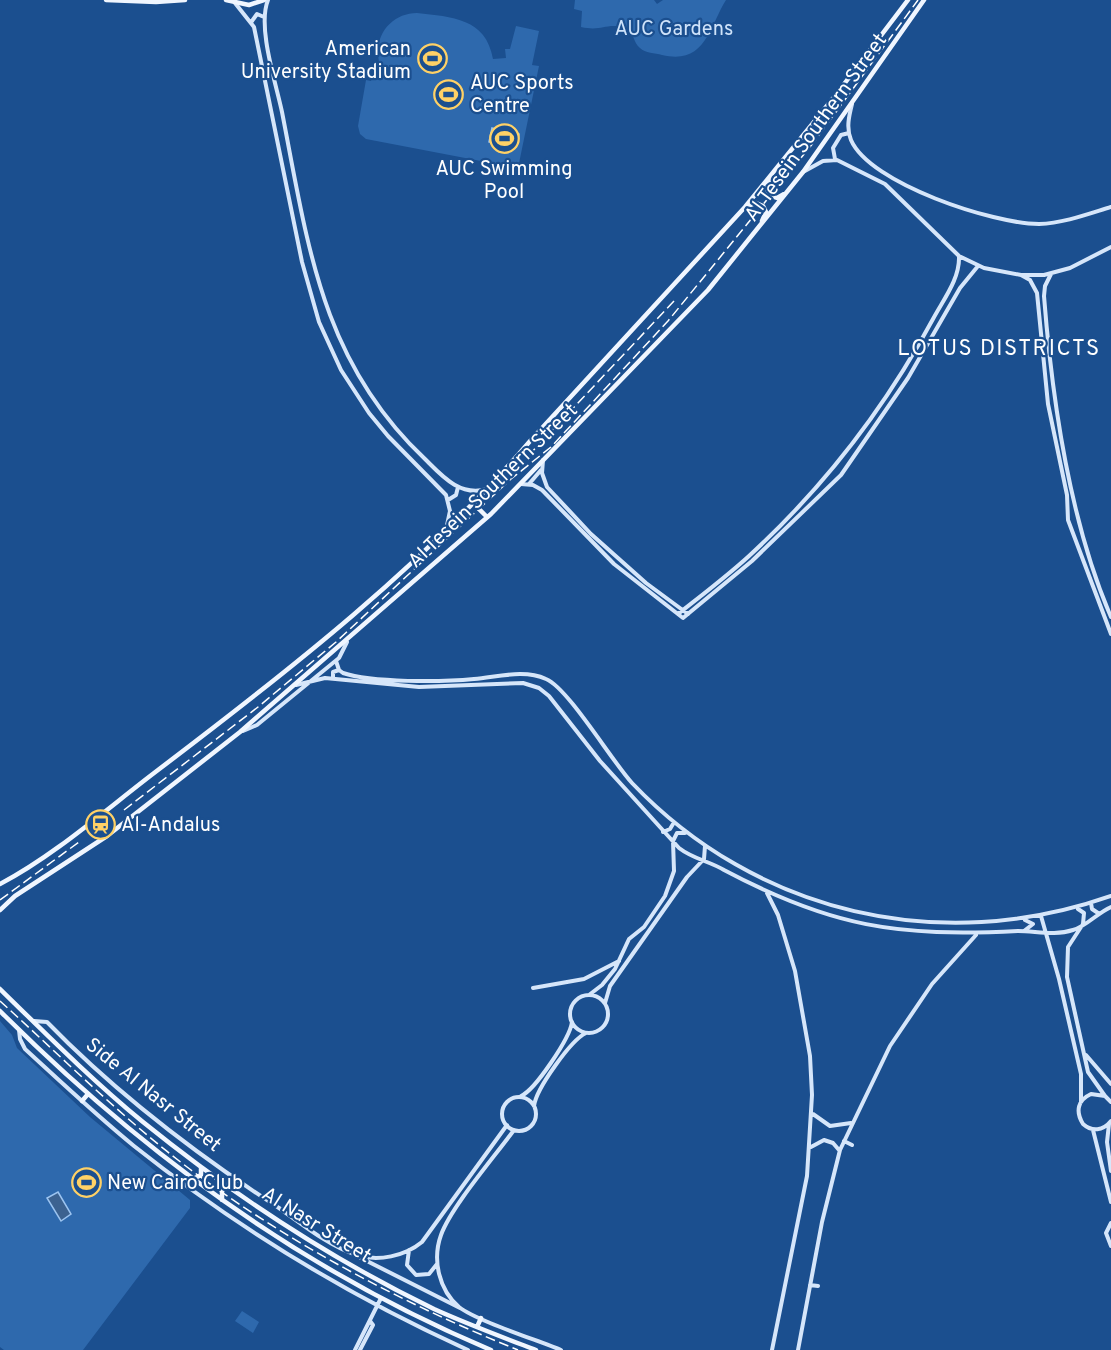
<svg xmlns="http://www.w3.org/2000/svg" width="1111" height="1350" font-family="Overpass,sans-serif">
<rect width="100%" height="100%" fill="#1b4f8f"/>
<path fill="#2e69ad" d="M575,0H654L657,4L663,0H726C709,27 706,65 662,55C655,53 645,53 640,48C633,42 634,34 628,28C604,22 603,32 581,27L582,11L574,9Z
M417,13C452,17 486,18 493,59L506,58L505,49H510L516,26L539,31L532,65L539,66L517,173L504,171L486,162L366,139L360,134L358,126L366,80L371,81L373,74L379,75C381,66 378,61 378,52C378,29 396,13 417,13Z
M0,1021L12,1035L17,1048L90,1117L190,1200V1208L83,1350H4L0,1347Z
M242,1311L259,1322L253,1333L235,1321Z"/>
<path fill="#3c6290" stroke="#9cc4f0" stroke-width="1.5" d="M492,128L519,134L516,147L489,142Z
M58,1192L71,1214L61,1221L47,1198Z"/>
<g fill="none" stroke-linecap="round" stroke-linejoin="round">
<path stroke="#d6e6fa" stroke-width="4" d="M268,0C257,27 276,83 282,112C308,245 321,361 425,459C442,476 460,497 487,489
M235,3L254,27L302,262L319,322L341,370L369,413L388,436L446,495L450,511L446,530
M252,21L257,14L264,17
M852,104C849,116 846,128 851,140C870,184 994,224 1039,224C1064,223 1088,214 1111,207
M835,159L833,148L841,135L849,133
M803,172L823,161L837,160L885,184L959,256L984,268L1021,275H1044L1070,268L1111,247
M1051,274L1045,286L1044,296C1052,399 1070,522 1111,617
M1021,275L1030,280L1037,293L1048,404L1067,495L1068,520L1111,634
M543,460L542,473L547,487L591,534L646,583L688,614
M521,484L533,485L542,490L614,564L683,618L752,561L841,475L908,378L960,288L978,266
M529,484L541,470
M448,500L456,495L458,487
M678,614C702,595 726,577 749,556C823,488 885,408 933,319C943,300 960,279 959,256
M336,661L339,670L343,673C372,683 443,682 474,679C498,677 524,669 546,679C568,688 611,760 632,783C757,914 940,956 1111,896
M333,678V672L339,670
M296,685L325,678L419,687L523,683L539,688L549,696L600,761L679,848C693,859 709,861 724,870C831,927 898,937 1018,931C1036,931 1055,936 1073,930C1087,926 1097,913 1111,907
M243,731L257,725L339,658L347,642
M663,832L670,829L673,824
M767,893L778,915L795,971L810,1056L812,1095L807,1176L772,1350
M1091,903L1092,909L1098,913
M1078,909L1084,913L1083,924L1068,947L1067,977L1088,1072L1105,1096
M1041,916L1059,979L1081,1074V1102
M1024,931L1033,924L1025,920
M533,988L584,979L619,961
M589,995L602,985L615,969L629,939L644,927L665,896L674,871L673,841L677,833H685
M570 1014a19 19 0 1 1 38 0a19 19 0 1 1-38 0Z
M605,1003L610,986L687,877L704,859L705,846
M34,1021L47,1022C116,1093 196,1154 279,1208C302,1224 330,1247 357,1255C378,1262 405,1256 422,1242L507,1125
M19,1030L20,1039L25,1049C61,1082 96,1115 134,1146C236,1227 349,1296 468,1350
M1086,1055L1111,1084
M521,1096C535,1090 570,1038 572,1022
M502 1114a17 17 0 1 1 34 0a17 17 0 1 1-34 0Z
M1111,1102L1105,1096L1091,1094C1078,1100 1075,1111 1083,1124C1092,1132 1103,1131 1111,1121
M534,1106C536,1089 571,1040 586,1033
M813,1114L830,1126L851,1123
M1109,1124L1107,1142L1111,1171
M514,1130C495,1156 451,1207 441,1235C432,1260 439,1290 459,1307C477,1321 537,1340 561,1350
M1093,1130L1111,1202
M844,1141L852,1145
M811,1147L824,1140L833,1143L839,1150
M1111,1223L1106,1233L1111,1246
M409,1250L407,1265L416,1275L429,1274L437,1264
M359,1257L460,1308
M810,1285L818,1286
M355,1350L381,1298
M360,1350L373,1325L370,1321
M798,1350L822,1222L840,1150L890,1046L932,984L976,935"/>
<path stroke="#f0f6ff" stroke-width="4.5" d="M106,0L156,2L185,0
M226,0L249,5L264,0
M770,179L767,188L769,195L777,198L784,194
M748,206L756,203L763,206L766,212L762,221
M473,503L487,517
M0,884C54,856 109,807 158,770C290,670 423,566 531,440L745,207L835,96L908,0
M0,910L15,896L107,836L240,732L491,514L708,290L803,172L924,0
M0,989C45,1033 94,1082 143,1122C232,1194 331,1259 434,1309C467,1324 502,1337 536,1350
M0,1011C142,1153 305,1272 491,1350
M82,1101L88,1094
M193,1179L201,1175V1167
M222,1200V1190L230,1186
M477,1327L481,1318"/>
<path stroke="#fff" stroke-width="1.5" stroke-dasharray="10 4.5" stroke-linecap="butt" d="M528,456L674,301
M124,810L258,707L336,642L511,479L551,447L668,321L814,142L918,0
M0,900L79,842
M0,1001C63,1058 123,1119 191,1170C292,1245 402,1303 518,1350"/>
</g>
<defs>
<symbol id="stadium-ring" viewBox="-11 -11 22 22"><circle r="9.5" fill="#1b4f8f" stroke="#ffd166" stroke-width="1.5"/><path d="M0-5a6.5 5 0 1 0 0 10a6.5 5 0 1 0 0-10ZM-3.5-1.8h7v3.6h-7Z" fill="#ffd166"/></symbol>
<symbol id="station-ring" viewBox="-11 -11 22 22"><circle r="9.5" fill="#1b4f8f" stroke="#ffd166" stroke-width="1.5"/><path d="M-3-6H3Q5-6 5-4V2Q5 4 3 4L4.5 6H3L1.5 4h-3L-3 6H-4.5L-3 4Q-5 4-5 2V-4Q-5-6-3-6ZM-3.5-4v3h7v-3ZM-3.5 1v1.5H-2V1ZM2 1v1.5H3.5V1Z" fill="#ffd166"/></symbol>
</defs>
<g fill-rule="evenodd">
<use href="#stadium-ring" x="416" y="42" width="33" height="33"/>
<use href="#stadium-ring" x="432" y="78" width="33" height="33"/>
<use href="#stadium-ring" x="488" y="122" width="33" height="33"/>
<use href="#station-ring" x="84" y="808" width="33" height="33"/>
<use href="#stadium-ring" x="70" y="1166" width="33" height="33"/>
</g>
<g text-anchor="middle" stroke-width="4.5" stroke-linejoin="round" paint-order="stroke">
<g font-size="20" fill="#cfe3fa" stroke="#1b4f8f">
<text x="674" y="35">AUC Gardens</text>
</g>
<g font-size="20" fill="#fff" stroke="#1b4f8f" text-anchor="start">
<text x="411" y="55" text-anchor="end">American<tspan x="411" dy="23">University Stadium</tspan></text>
<text x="470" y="89">AUC Sports<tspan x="470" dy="23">Centre</tspan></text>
<text x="504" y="175" text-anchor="middle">AUC Swimming<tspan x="504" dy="23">Pool</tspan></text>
<text x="121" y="831">Al-Andalus</text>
<text x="107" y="1189">New Cairo Club</text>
</g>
<g font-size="20" fill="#fff" stroke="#1b4f8f">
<text transform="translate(815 127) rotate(-54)" y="7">Al Tesein Southern Street</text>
<text transform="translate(492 485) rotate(-44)" y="7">Al Tesein Southern Street</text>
<text transform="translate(154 1094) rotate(39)" y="7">Side Al Nasr Street</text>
<text transform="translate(317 1224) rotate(32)" y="7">Al Nasr Street</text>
</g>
<g font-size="22" letter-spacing="1.5" fill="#fff" stroke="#1b4f8f">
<text x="999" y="355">LOTUS DISTRICTS</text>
</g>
</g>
</svg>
